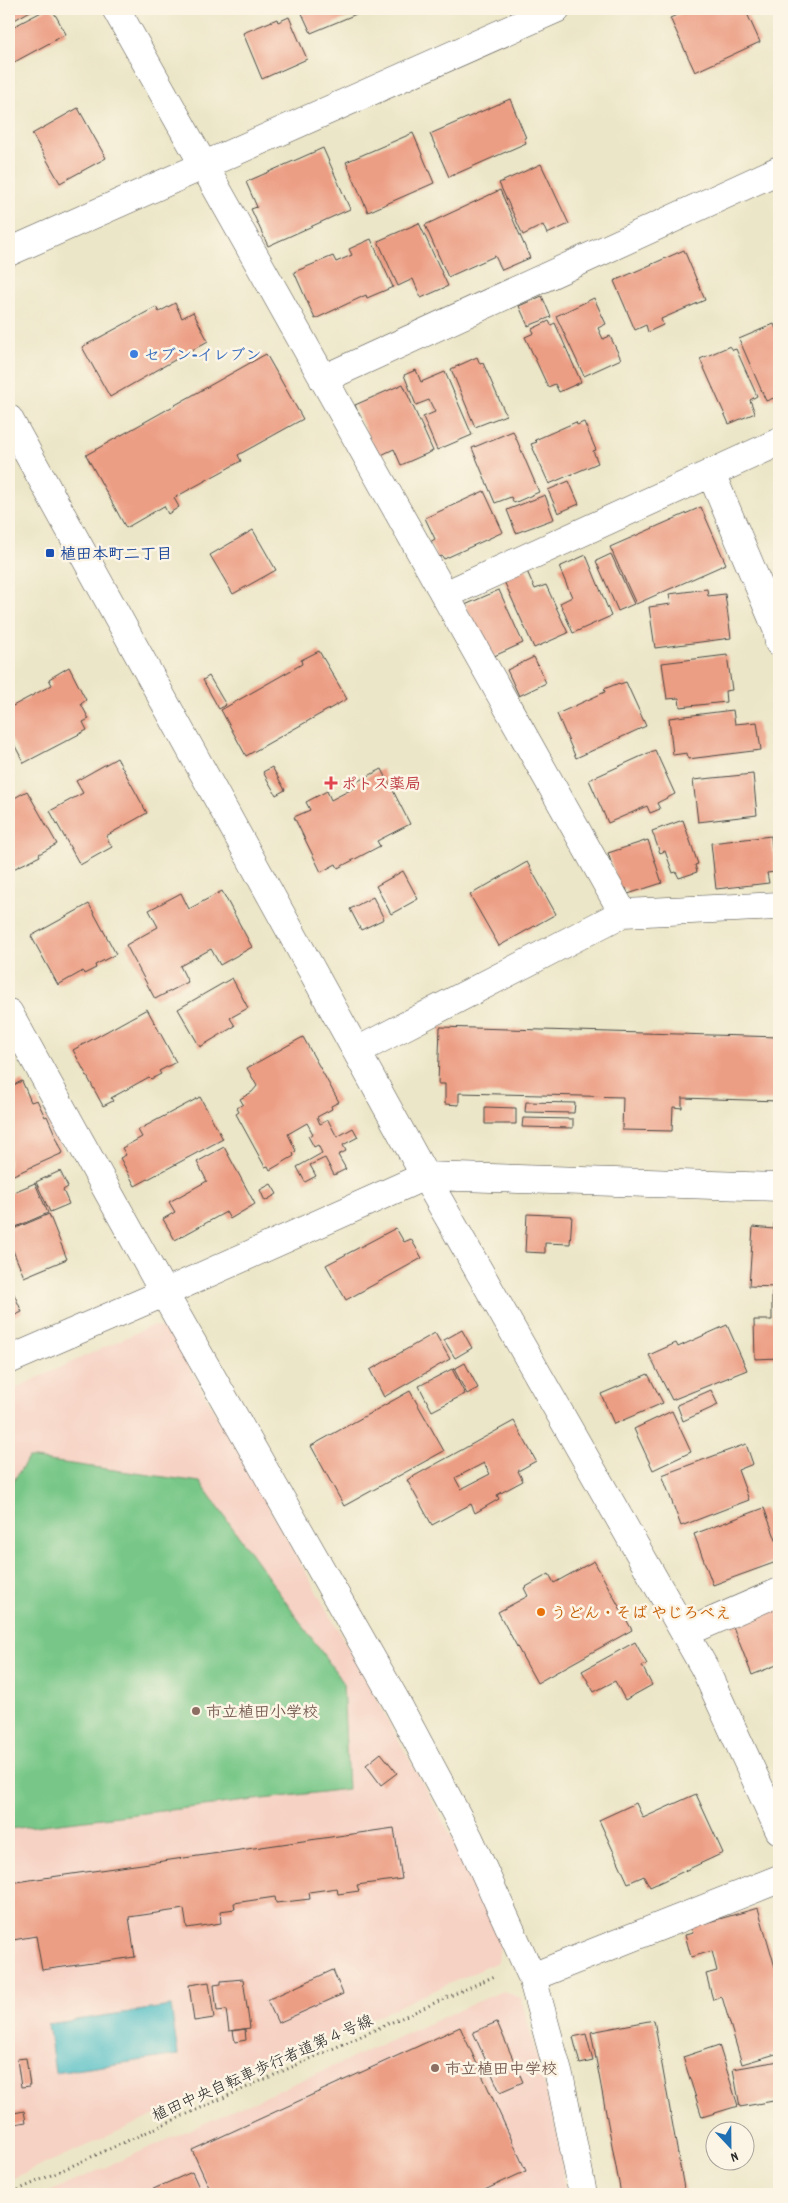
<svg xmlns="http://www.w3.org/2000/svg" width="788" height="2203" font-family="Dekko,'Klee One',sans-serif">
<rect width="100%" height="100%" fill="#fcf5e5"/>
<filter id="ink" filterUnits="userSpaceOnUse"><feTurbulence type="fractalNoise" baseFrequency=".02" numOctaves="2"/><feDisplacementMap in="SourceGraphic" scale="10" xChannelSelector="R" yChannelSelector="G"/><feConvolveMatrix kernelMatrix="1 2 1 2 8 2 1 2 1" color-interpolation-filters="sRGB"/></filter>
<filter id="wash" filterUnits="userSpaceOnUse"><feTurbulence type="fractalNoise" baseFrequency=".0096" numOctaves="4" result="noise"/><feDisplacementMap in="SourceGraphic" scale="20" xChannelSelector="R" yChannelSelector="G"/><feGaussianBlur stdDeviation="1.12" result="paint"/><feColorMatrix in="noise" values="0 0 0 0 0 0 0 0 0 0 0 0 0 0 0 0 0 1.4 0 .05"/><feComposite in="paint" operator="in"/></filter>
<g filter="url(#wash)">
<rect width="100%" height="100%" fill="#ece6c8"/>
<path fill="#f6d2c4" d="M153,1325L169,1331L341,1635L467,1864L500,1945L498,1962L9,2180V1391Z
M502,1991L521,1998L558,2137L566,2194H45Z"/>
<path fill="#78c788" stroke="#52795a" d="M28,1458L200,1482L343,1682L348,1789L9,1829V1488Z"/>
<path fill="#4fbec6" stroke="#3d7478" d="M171,2006L178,2055L55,2073L48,2024Z"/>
<g id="blocks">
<path fill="#ec9e84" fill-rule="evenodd" d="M9,9H34L9,23Z
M47,9H52L66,34L9,65V29Z
M300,9H359L361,12L311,33Z
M690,9H745L760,42L695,72L670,18Z
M289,17L307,59L262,79L243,33L277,19L278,22Z
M510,99L526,138H524L526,143L449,177L430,134Z
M78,108L106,158L60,183L32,134Z
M413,133L434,183L368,212L346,162Z
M323,148L350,209L268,246L251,209L257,207L246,182Z
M541,164L569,224L547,234L543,225L523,235L499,183Z
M500,190L530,258L502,270L495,256L448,277L425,225Z
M419,223L448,286L421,298L413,279L398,286L378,241Z
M371,239L393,287L367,298L366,295L315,319L294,272L333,256L336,262L352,255L349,249Z
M684,250L705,300L661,319L663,325L648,332L646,325L635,330L614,281Z
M542,296L551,317L528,326L519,306Z
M594,298L606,324L598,328L603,339L610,336L621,359L584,376L556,316Z
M175,303L182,318L193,312L208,341L110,397L82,347L156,307L159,312Z
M549,321L551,325L555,323L581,382L559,392L555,384L548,387L525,337L534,333L532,329Z
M774,324L779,336V396L766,401L739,339Z
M730,346L733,350L736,349L757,396L750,400L755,413L729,424L700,359Z
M266,354L303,419L238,455L241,461L174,498L179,507L168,514L164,506L126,528L86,455Z
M477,357L480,364L483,363L506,415L475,427L451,369Z
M416,370L421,382L445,372L472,435L437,450L423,417L435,412L429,400L416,405L404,375Z
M403,384L433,451L401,465L394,449L377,457L355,405Z
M576,422L577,425L584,422L596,450L593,451L598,463L549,484L531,444L537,442L535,440Z
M513,431L539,492L514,503L511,497L495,503L472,448Z
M569,481L579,504L558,513L548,490Z
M484,491L503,532L444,559L442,556L437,558L430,542L435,539L425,518Z
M545,495L554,519L516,533L507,510Z
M701,507L726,564L636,604L610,547Z
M253,530L276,570L233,594L210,555Z
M611,554L634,604L618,611L596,561Z
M586,555L611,616L573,633L560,603L572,597L559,567Z
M526,569L535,589L546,585L568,633L534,648L503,579Z
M707,589L708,596L725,594L731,638L655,648L649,607L671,604L669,594Z
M499,590L523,643L492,657L465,605Z
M319,651L347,699L246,756L221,710L302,664L301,660Z
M727,655L732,690L725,691L726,702L680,707L679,698L667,699L662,663Z
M534,657L546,683L519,696L507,670Z
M69,667L86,700L81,704L89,719L83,722L87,730L24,763L9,735V708L52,685L49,679Z
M209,676L226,705L219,709L203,680Z
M626,682L646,726L576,758L557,714L605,692L604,689L619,683L620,684Z
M733,710L735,724L757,722L761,750L688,759L687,753L673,755L669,718Z
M655,750L675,794L657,803L660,809L650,813L647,806L608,823L589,780Z
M117,758L147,813L106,836L112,847L80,865L50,811L83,793L76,781Z
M272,767L285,790L276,795L263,772Z
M382,769L410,824L377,841L380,846L338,868L336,864L321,872L294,817L310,810L306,802L327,791L331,800L356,787L354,783Z
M753,774L757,815L698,822L693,780Z
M27,791L57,844L39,854L40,856L9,871V801Z
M683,820L698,864L695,865L697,872L679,878L676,872L673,873L665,851L660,853L652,831Z
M771,836L775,872L767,873L769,883L716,889L711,843Z
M648,840L662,883L628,894L626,888L620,889L608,853Z
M527,862L556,914L499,946L470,895Z
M403,871L418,899L391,914L376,886Z
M222,891L252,947L220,965L211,949L180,966L188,982L155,999L126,945L158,927L149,910L181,893L189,909Z
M373,897L384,919L361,930L350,909Z
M89,904L116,954L95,965L96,968L84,974L83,971L58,985L31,936Z
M232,978L248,1008L230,1018L235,1026L200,1047L178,1009Z
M147,1009L176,1062L159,1071L161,1074L151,1079L149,1077L111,1098L113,1101L103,1106L73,1050Z
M440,1027L779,1037V1101L682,1098V1108L673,1107L672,1131L622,1130L623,1097L459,1093V1105L445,1104V1084H438Z
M303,1037L339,1102L331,1106L332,1109L317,1117L320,1124L328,1120L337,1137L353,1128L358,1137L343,1145L346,1151L338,1155L346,1169L334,1175L325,1158L310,1165L316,1176L305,1182L297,1167L322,1153L318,1145L314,1147L308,1136L313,1134L307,1123L288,1134L296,1151L293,1153L294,1156L270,1170L268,1166L265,1167L236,1114L239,1112L237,1108L243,1104L240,1099L252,1092L257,1086L247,1068Z
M22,1081L31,1102L37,1100L45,1117L47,1116L63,1153L9,1177V1087Z
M200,1097L223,1139L135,1186L120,1158L126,1155L122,1148L142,1137L138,1130Z
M526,1102L575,1103L574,1113L525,1112Z
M485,1107L516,1108V1124H485Z
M523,1118L573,1119V1128L522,1127Z
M224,1147L255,1204L230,1219L226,1212L175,1240L163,1219L175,1212L169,1202L207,1181L197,1162Z
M60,1171L68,1187L63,1190L69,1204L50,1212L36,1182Z
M35,1183L48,1213L9,1230V1194Z
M271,1184L277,1194L265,1201L260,1190Z
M49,1214L67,1259L24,1277L9,1241V1231Z
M527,1214L572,1216L570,1244L545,1243V1253L525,1252Z
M774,1224H779L775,1287L749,1286L753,1227L774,1229Z
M396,1228L404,1242L411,1239L422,1258L346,1300L326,1265Z
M9,1283L22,1312L9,1318Z
M779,1290V1358L755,1359L754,1320H772V1291Z
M727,1325L747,1370L672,1400L649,1355L676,1343L678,1347Z
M462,1330L472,1348L455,1358L444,1340Z
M435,1333L450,1359L384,1397L370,1370Z
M465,1363L478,1388L467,1394L454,1369Z
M452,1369L465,1394L432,1411L419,1386Z
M648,1374L663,1403L614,1424L601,1394Z
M711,1390L718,1405L683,1421L677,1405Z
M410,1391L444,1451L344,1506L311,1446Z
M672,1411L691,1452L653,1470L634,1429Z
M514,1421L536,1461L518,1471L523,1481L497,1495L499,1499L475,1513L471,1504L432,1525L407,1480ZM484,1463L490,1474L461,1489L455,1478Z
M746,1444L753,1464L738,1470L749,1500L681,1526L662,1475Z
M764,1508L779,1548V1561L713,1585L694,1534Z
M594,1561L632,1630L537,1683L498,1612L528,1596L524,1588L549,1574L554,1583Z
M779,1599V1664L752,1675L730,1619Z
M635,1642L647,1664L642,1666L652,1685L625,1700L615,1681L594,1692L582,1671Z
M381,1753L397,1773L381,1785L366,1765Z
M696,1794L723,1853L650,1887L644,1876L628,1883L599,1820L636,1803L643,1818Z
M394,1828L402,1879L357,1885L359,1891L338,1894L337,1888L309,1892L310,1899L276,1903L275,1897L234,1903L235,1909L220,1911L221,1923L187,1928L184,1909L129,1917L135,1957L42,1970L36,1936L13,1940L12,1934H9V1883Z
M758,1908L779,1981V2053L742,2064L722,1997L713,2000L706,1974L717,1971L712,1951L691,1957L685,1935L693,1933L691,1927Z
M333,1970L343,1994L278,2023L267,2000Z
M243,1979L250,2028L229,2031L226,2010L217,2011L214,1985L221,1984V1981Z
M209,1982L214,2018L194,2021L189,1985Z
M654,2020L685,2194H621L591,2032Z
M497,2022L523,2082L500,2092L473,2032Z
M460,2027L526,2171L476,2194H212L192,2150Z
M245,2029L246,2040L235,2042L233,2031Z
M586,2034L593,2061L580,2064L573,2037Z
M719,2045L738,2106L702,2117L683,2057Z
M26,2058L30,2086L21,2087L17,2059Z
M779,2061V2100L740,2107L733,2069Z
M24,2111L26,2122L9,2125V2114Z
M192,2172L202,2194H142Z"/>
</g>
</g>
<g filter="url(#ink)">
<use href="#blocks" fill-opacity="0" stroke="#484743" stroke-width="1"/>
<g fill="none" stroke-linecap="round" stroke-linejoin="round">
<defs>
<path id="minor" d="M116,9L623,913
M9,252L556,9
M323,379L779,170
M711,473L777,629L779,643
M445,595L779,442
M9,1013L164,1293L397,1703L469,1838L532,1977L561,2083L583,2194
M357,1051L623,913L779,906
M685,1633L779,1592
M532,1977L779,1879"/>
<path id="tertiary" d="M9,419L425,1176L704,1667L779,1830
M9,1360L164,1293L425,1176L779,1187"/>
</defs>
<use href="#minor" stroke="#484743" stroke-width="29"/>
<use href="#tertiary" stroke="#484743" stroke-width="29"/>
<path stroke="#484743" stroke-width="3" stroke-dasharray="1 4" stroke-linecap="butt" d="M9,2194L497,1975"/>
<use href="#minor" stroke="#fff" stroke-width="28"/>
<use href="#tertiary" stroke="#fff" stroke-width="28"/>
</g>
</g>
<circle fill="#3f7fe0" stroke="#fcf5e5" stroke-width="2" cx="134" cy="354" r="5"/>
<rect fill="#1a4fb4" stroke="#fcf5e5" stroke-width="2" x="45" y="548" width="10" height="10" rx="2.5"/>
<path fill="#e0444e" stroke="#fcf5e5" stroke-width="2" d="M328.5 775.5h5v5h5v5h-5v5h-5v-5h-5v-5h5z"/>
<circle fill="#e8710a" stroke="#fcf5e5" stroke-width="2" cx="541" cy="1612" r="5"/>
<g fill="#8d6e63" stroke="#fcf5e5" stroke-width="2">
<circle cx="196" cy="1711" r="5"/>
<circle cx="435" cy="2068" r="5"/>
</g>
<g text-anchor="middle" stroke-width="5" stroke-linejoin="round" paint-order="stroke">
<g font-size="16" font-weight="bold" fill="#366cbe" stroke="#fcf5e5" text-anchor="start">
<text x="144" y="360">セブン-イレブン</text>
</g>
<g font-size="16" font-weight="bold" fill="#164399" stroke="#fcf5e5" text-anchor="start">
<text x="60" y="559">植田本町二丁目</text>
</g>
<g font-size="16" font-weight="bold" fill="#be3a42" stroke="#fcf5e5" text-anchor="start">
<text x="341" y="789">ポトス薬局</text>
</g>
<g font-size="16" font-weight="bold" fill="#c56008" stroke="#fcf5e5" text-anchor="start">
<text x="551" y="1618">うどん・そば やじろべえ</text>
</g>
<g font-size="16" font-weight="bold" fill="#785e54" stroke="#fcf5e5" text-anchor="start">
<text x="206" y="1717">市立植田小学校</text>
<text x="445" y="2074">市立植田中学校</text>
</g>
<g font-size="16" fill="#2b2b2b" stroke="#fcf5e5">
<text transform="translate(262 2067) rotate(-24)" y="6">植田中央自転車歩行者道第４号線</text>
</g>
</g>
<rect width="788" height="2203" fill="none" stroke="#fcf5e5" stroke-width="30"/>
<g transform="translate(730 2146) rotate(158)"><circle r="24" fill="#fcf5e5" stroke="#a8a49b"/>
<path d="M0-4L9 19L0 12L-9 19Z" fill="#1f6fb2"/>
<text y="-8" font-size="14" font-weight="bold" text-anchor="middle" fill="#2b2b2b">N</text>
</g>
</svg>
